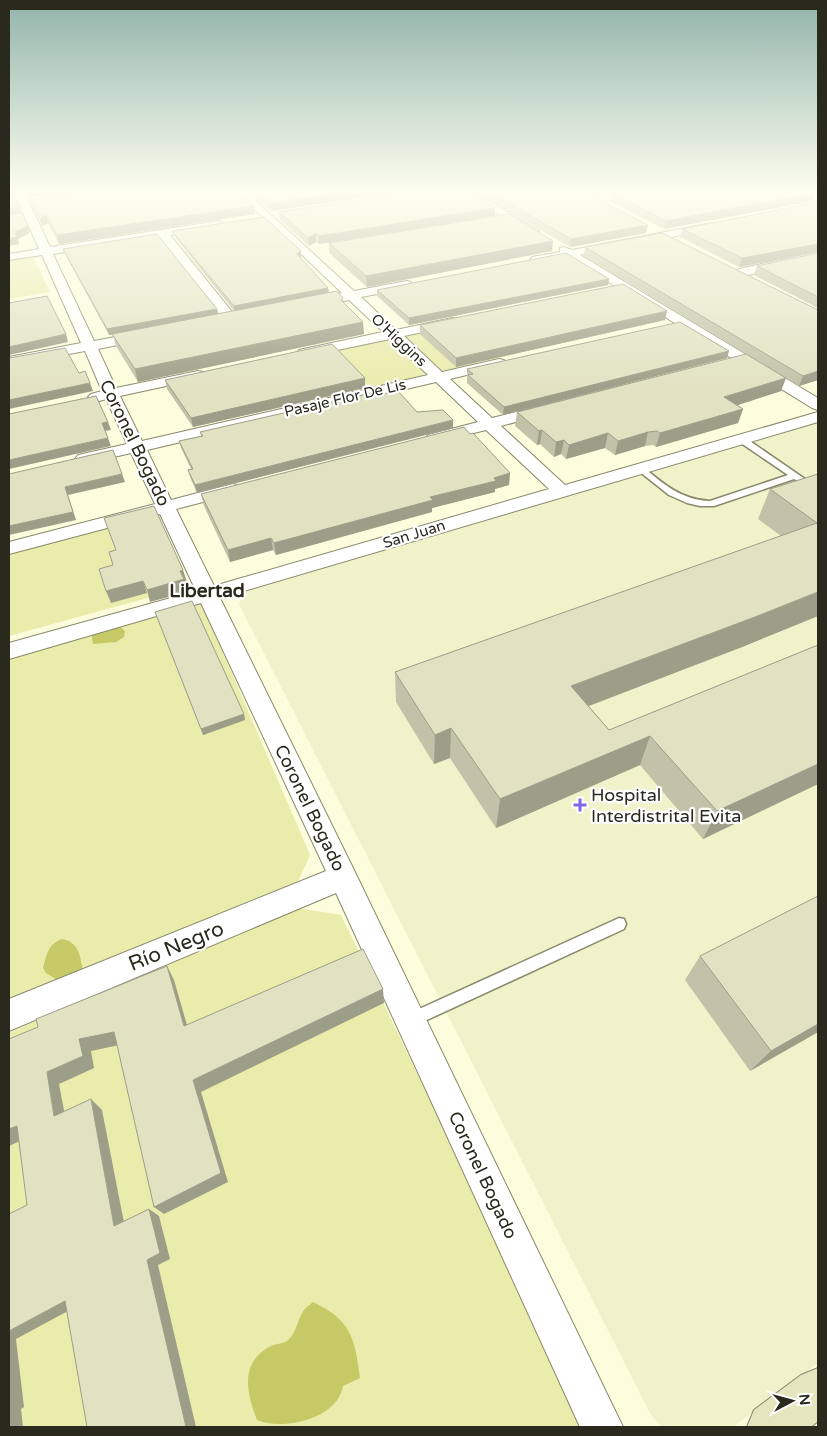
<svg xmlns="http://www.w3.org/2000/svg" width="827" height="1436" font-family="'Varela Round',sans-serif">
<rect width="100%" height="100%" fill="#fbfddc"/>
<path fill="#f0f2ca" d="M818,418V1363L733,1427H661L651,1415L239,604L242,596L248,590Z"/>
<path fill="#eaecac" d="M33,257L50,292L9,299V261Z
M430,328L514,349L520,353L442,372L401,334Z
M387,336L426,372L421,377L369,389L361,388L333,348Z
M155,513L187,582V584L184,588L9,636V551Z
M200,599L310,855L296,886L9,1002V654Z
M292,907L341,915L582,1417L579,1427H9V1033Z"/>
<path fill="#c7c966" d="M115,623L125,631L124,637L116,642L93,644L92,639L94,629Z
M62,939C79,942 80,956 83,970L62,983L46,973L43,968C47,954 48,944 62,939Z
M313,1302C351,1320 355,1338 360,1378L343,1386C342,1390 341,1394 339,1397C326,1421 280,1430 257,1420C247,1394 239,1364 269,1347C274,1344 282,1344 287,1341C297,1333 297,1320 304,1310C306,1307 310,1305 313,1302Z"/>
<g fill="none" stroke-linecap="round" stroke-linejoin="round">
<defs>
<path id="lane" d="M738,437H744L818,488V494L794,479L714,506H700L687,503L669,495L635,468L642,466C663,484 682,500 710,501L788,475L738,441Z
M619,918L624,919L626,924L624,929L416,1025L411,1027L406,1025L404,1020L406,1015Z"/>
<path id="street" d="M13,190H23L50,247L219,221L224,224L219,227L170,235L237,318L230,322L225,321L159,237L53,254L94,341L147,331L154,335L147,339L98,349L116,388L198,371L203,372L205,375L203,378L120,396L142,441L428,375L390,339L304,357L299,356L297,353L299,350L383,332L349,300L310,307L305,306L304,303L305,300L342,293L234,190H244L354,291L407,281L411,282L413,285L411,288L361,297L396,330L452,318L457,319L459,322L457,325L404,336L442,372L499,359L504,360L506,363L504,366L450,379L492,418L547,404L553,406L555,409L553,412L501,426L565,485L818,412V422L220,598L353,868L623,1427H580L336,893L9,1031V999L326,871L201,603L9,659V643L196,591L160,514L9,554V542L155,504L131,453L84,464L78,463L75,459L78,455L127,444L106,399L96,402L91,400L88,397L91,394L102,391L85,351L9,365V357L81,343L42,255L9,260V254L39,249ZM436,382L478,422L428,435L426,438L428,441L434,443L486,430L549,489L214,586L176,509L238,493L241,489L238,485L232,484L171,500L147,450Z
M459,190H470L539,231L537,233H529Z
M643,190H664L659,193L596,203L591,200L596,197Z
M791,190H804L818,195V201Z
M712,223L717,226L716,228L580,255L818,398V410L812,408L568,257L536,264L530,260L532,257L560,252V248L564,247L572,250Z
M818,252V260L739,277L733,273L739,269Z"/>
<path id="secondary" d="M818,1368V1421L811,1427H747L754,1410L801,1375Z"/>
</defs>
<use href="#lane" stroke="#88896b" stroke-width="3"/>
<use href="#street" stroke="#88896b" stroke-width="2"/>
<use href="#secondary" stroke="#88896b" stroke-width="2"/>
<use href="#lane" fill="#fff" fill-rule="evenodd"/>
<use href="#street" fill="#fff" fill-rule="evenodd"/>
<use href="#secondary" fill="#e5e5be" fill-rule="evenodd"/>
</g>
<path fill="#c1c2a7" d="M246,190H412L271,211Z
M472,190H579L648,225L646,233L570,247Z
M586,190H634L597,195Z
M808,190H818V193Z
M613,194L813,201L664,229L612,202Z
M31,200L254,206L255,214L59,244L48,223L42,226L34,208Z
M818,202V252L739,267L680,237L682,229Z
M495,208V216L319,244L316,242L309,246L280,220L279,212Z
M172,231L301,251V257L300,258L328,288L329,293L343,298V302L364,334L138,382L116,346L113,335H109L65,254L63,249L217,309L218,314L234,311L174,236Z
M553,241L552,251L367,287L329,253V243Z
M585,247L818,310V380L799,386L584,256Z
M818,253V308L754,275L757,266Z
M609,279L608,285L409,325L377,296V290Z
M665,320L456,367L420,334V325Z
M727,358L503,415L467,383V369Z
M165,380L365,388L193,427L167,389Z
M781,391L737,405L743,409L738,423L656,447L653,445L645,446L615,455L605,448L566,459L561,454L554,457L540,444L537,445L515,426L517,412Z
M380,395L417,412L453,420V428L197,493L190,477L188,470L191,469L181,448L179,441L201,436L200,432Z
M510,473L509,485L495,489V492L432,508V512L276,555L273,550L230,562L204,506L201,494Z
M818,474V616L742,647L589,706L609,730L818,645V784L703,839L640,765L496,828L450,758L434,764L396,702L395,672L781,536L758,519L770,489Z
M155,612L244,714L245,720L203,735Z
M818,896V1032L750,1071L685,980L700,956Z"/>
<path fill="#9d9e88" d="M27,190H100L29,198Z
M361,190H412L271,211L270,203Z
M598,190H634L597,195Z
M816,193L813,201L664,229L666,221Z
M254,206L255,214L59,244L57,235Z
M19,207L21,214L9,216V209Z
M495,208V216L319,244V236Z
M46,215L48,223L42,226L40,218Z
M648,225L646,233L570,247L571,239Z
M28,226L30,233L18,239L19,244L9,246V239L15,232Z
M316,233V242L309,246L308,238Z
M553,241L552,251L367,287L366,276Z
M818,244V252L739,267L742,258Z
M301,251V257L298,260L297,254Z
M609,279L608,285L409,325V318Z
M328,288L329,294L235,312L234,306Z
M217,309L218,315L109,335L107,329Z
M667,311L665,320L456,367V358Z
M363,322L364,334L138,382L135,369Z
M66,334L68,342L9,355V347Z
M729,351L727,358L503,415L504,407Z
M818,371V380L799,386L803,376Z
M365,378V388L193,427L191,418Z
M786,378L781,391L720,411L724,397Z
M90,383L93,391L9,409V400Z
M743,409L738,423L656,447L660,433Z
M453,420V428L197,493L195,485Z
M108,422L111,430L105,431L102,423Z
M542,430L540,444L537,445L539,431Z
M648,432L645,446L615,455L618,441Z
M608,433L605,448L566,459L569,445Z
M108,438L111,446L9,469V460Z
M564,440L561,454L554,457L556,442Z
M510,473L509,485L495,489V492L432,508V512L276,555L274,543Z
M122,474L125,482L68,495L76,520L9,535V526L65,487Z
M271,538L273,550L230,562L228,550Z
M183,570L187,582H184L187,592L150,602L147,590L180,571Z
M143,581L147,593L111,603L106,591Z
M818,592V616L742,647L565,715L571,686Z
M244,714L245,720L203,735L201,729Z
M451,728L450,758L434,764L435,735Z
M650,736L640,765L496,828L500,799Z
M818,764V784L703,839L717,811Z
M167,966L174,980L191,1039L184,1026Z
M383,989L384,1003L201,1092L228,1182L164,1214L154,1207L193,1080Z
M818,1024V1032L750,1071L771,1051Z
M114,1032L124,1044L91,1051L94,1068L59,1084L67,1126L54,1116L47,1072L79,1039Z
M91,1099L102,1110L126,1233L114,1226Z
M17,1126L31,1136L9,1146V1129Z
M149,1209L159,1216L170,1259L158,1265L196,1427H186L147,1260Z
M65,1301L79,1305L16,1339L24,1407L21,1409L23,1427H9V1331Z"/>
<path fill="#e0e2c2" stroke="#9d9e88" d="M9,190H11L19,207L9,209Z
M112,190H237L254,206L57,235L46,215L40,218L31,200Z
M254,190H361L270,203Z
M424,190H467L495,208L319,236L316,233L308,238L279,212Z
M486,190H579L648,225L571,239Z
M645,190H808L816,193L666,221L613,194Z
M818,202V244L742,258L682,229Z
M22,213L28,226L15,232L17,237L9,239V215Z
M509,214L553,241L366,276L329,243Z
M264,217L301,251L297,254L328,288L234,306L172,231Z
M662,233L818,310V371L803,376L585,247Z
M157,234L217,309L107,329L63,249Z
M566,253L609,279L409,318L377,290Z
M818,253V297L757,266Z
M623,284L667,311L456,358L420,325Z
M337,291L343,298L341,300L363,322L135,369L112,334Z
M47,296L66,334L9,347V303Z
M680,322L729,351L504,407L468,375L473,374L467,369Z
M332,344L365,378L191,418L165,380Z
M65,348L79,373L85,371L90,383L9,400V358Z
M746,354L786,378L724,397L743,409L660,433L657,431L648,432L618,441L608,433L569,445L564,440L556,442L542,430L539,431L517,412Z
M398,391L417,412L443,410L453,420L195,485L188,470L193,469L179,441L203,436L200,432L376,392L380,395Z
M96,396L108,422L102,423L108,438L9,460V414Z
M464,427L470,434L473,433L510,473L494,478L496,481L430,497L433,500L274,543L271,538L228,550L201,494Z
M113,450L122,474L65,487L73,512L9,526V474Z
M818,474V592L755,617L571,686L609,730L818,645V764L717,811L650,736L500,799L451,728L435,735L395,672L817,523L770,489Z
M154,506L183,570L180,571L184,579L147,590L143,581L106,591L99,569L113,565L109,552L116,550L104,518Z
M192,601L244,714L201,729L155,612Z
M818,896V1024L771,1051L700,956Z
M363,949L383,989L193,1080L221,1173L154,1207L114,1032L79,1039L83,1056L47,1072L54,1116L91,1099L114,1226L149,1209L160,1253L147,1260L186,1427H87L65,1301L9,1331V1214L27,1205L17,1126L9,1129V1039L38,1027L36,1019L167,966L184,1026Z"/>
<linearGradient id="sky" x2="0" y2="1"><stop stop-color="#92b4ab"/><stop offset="0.49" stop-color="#fdfeef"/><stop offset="1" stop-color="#fdfeef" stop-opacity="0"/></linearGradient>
<rect width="827" height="391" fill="url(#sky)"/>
<path fill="#8166e2" stroke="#fff" stroke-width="2" d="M577.5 797.5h5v5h5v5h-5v5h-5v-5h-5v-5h5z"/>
<g text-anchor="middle" stroke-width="4.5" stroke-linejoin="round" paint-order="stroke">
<g font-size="15" fill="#29291d" stroke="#fff">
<text transform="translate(399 340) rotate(43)" y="5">O'Higgins</text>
<text transform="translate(345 398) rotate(-13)" y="5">Pasaje Flor De Lis</text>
<text transform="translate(414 534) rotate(-17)" y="5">San Juan</text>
</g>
<g font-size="18" fill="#29291d" stroke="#fff">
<text transform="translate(135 443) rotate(64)" y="6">Coronel Bogado</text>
<text transform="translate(310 808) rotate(64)" y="6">Coronel Bogado</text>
<text transform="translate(483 1175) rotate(65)" y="6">Coronel Bogado</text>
</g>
<g font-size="18" fill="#29291d" stroke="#fff" text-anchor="start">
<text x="591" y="801">Hospital<tspan x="591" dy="21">Interdistrital Evita</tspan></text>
</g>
<g font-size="19" font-weight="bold" fill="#29291d" stroke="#fff">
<text x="207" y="597">Libertad</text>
</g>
<g font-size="21" fill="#29291d" stroke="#fff">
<text transform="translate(176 946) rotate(-22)" y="7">Río Negro</text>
</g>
</g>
<rect width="827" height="1436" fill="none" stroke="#29291d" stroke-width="20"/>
<g transform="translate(792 1401) rotate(84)" stroke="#ffffff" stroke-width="4" paint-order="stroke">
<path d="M0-4L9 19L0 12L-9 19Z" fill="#29291d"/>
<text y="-8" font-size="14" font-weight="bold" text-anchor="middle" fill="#29291d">N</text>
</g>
</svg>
